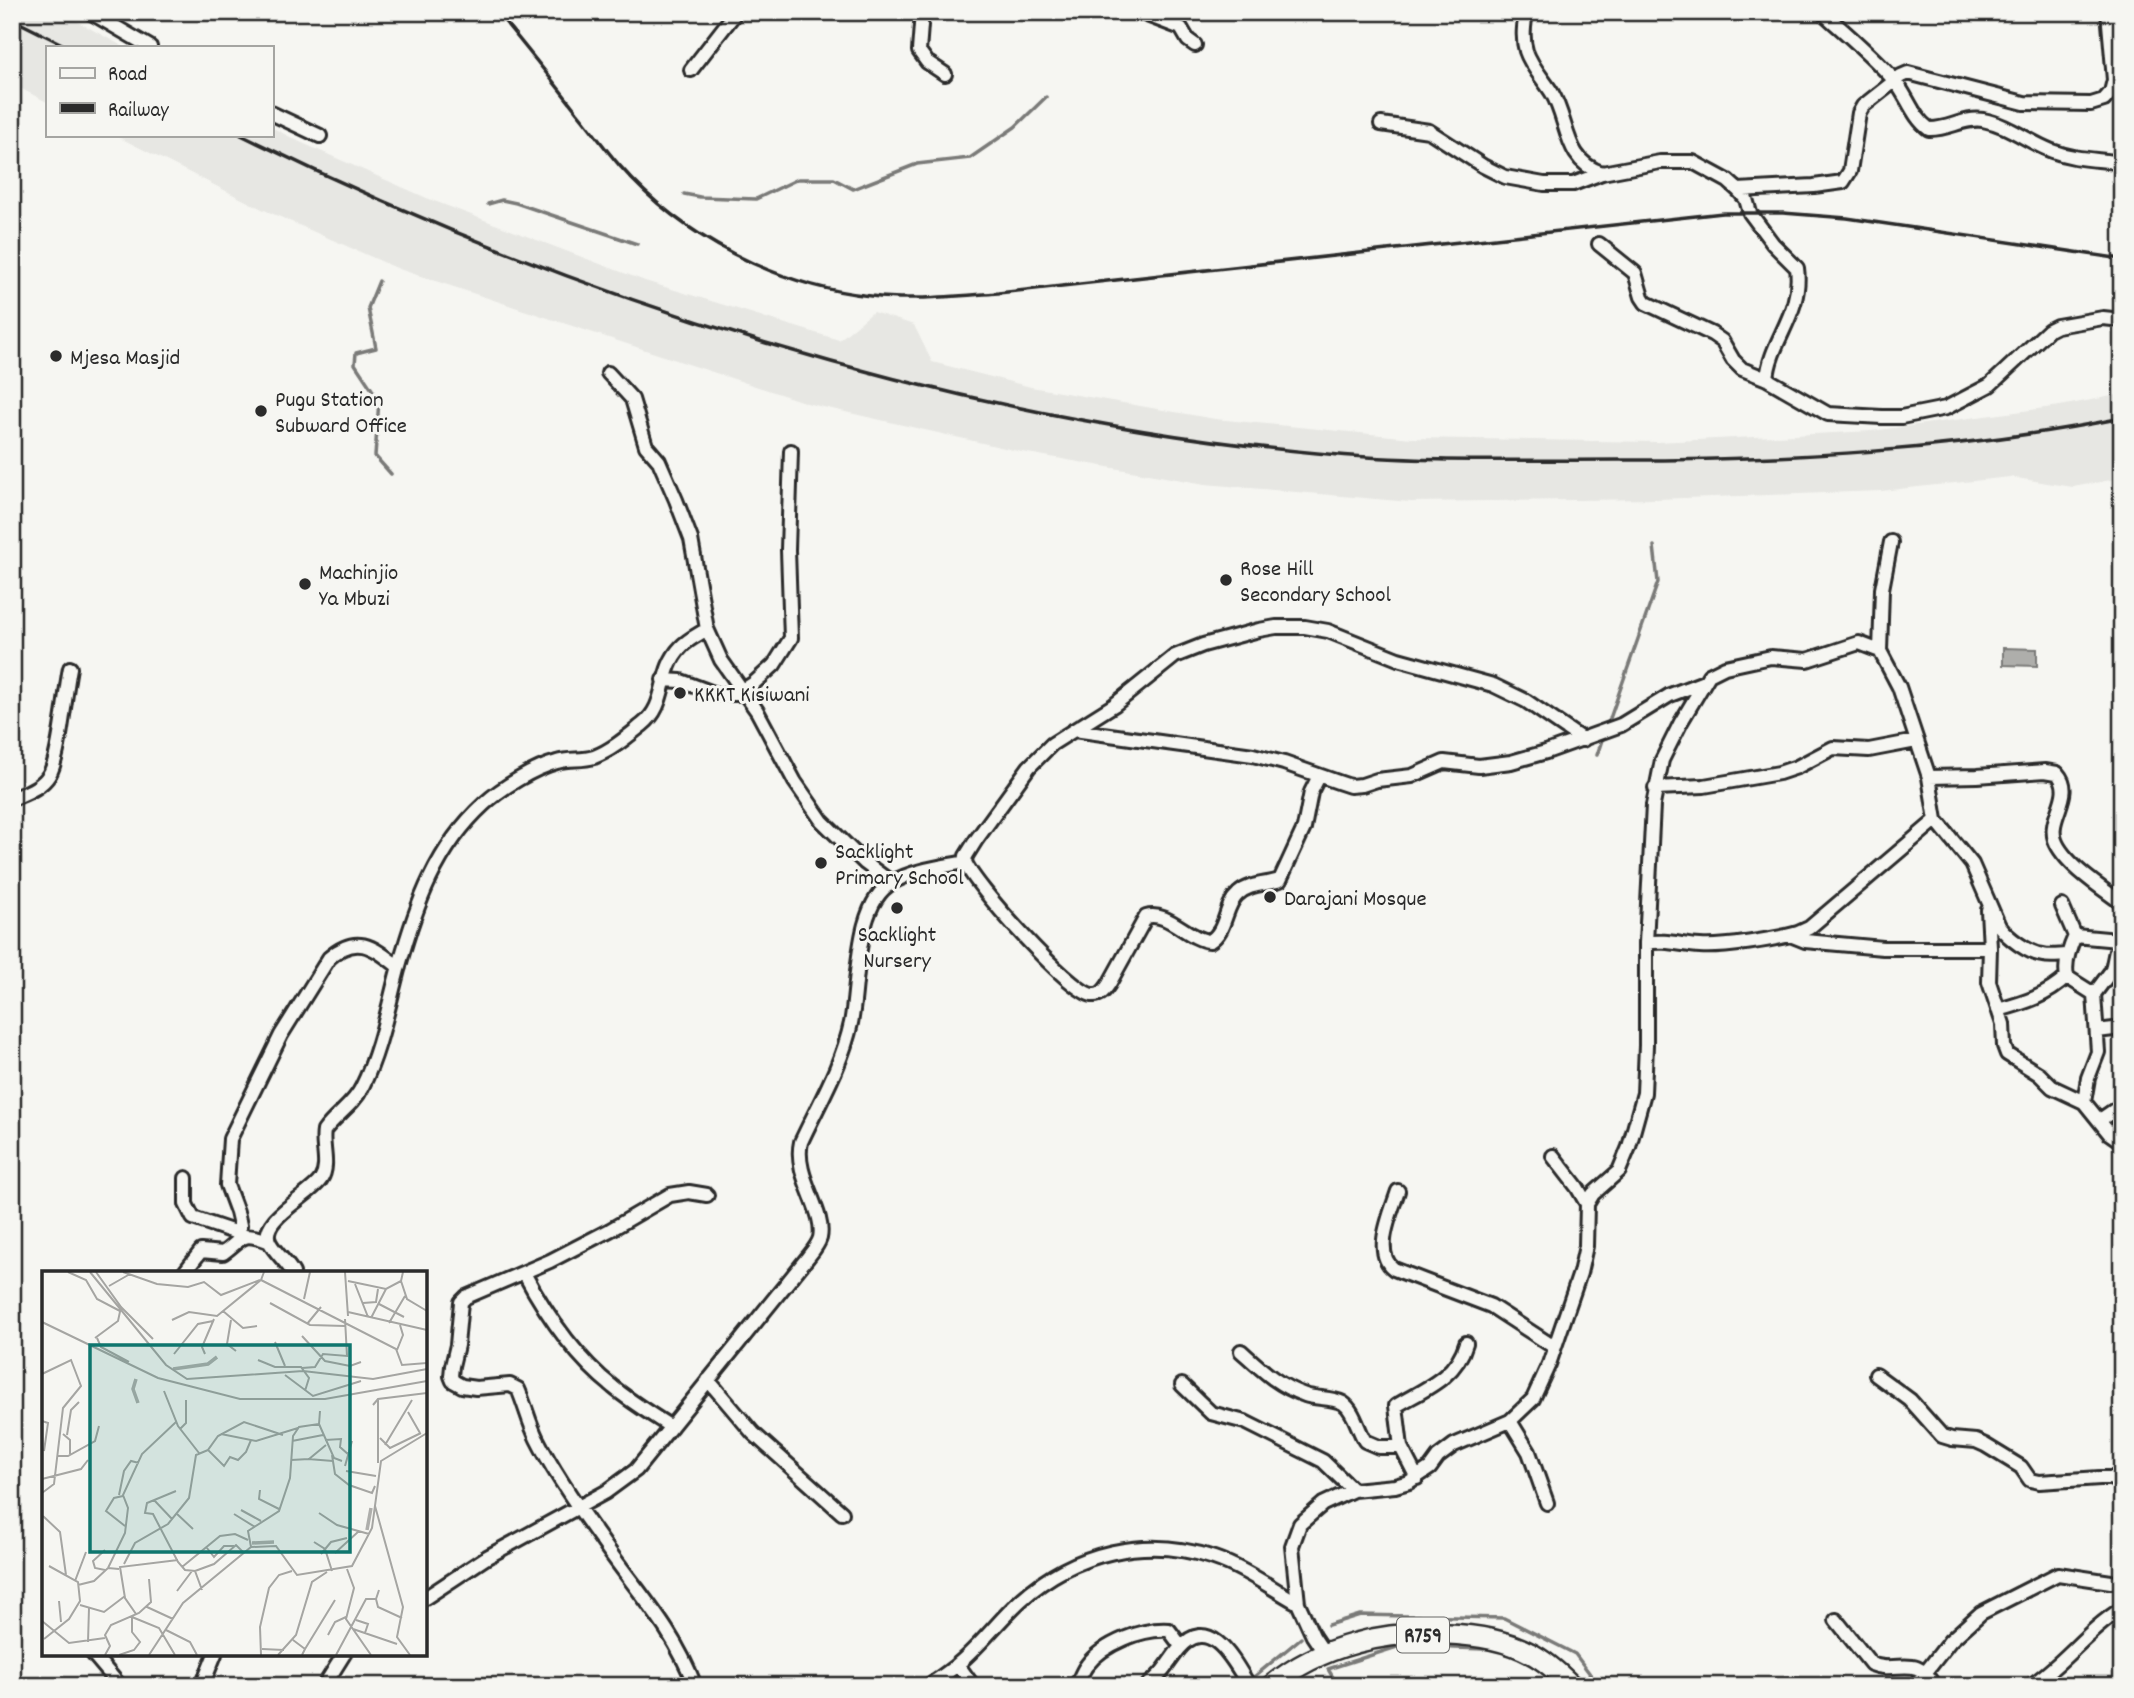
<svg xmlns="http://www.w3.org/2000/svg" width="2134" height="1698" font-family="Dekko,sans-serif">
<rect width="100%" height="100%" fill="#f6f6f2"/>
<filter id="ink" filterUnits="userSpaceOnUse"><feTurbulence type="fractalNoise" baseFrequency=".0143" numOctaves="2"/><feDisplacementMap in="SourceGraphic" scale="14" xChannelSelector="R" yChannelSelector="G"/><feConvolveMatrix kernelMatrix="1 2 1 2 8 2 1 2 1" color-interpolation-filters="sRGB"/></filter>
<g filter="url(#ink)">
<path fill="#e7e7e3" d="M12,12H60L124,47H47V102L12,84Z
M271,127L300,142L429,199L645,281L839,340L873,312L914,325L932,362L1031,387L1215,419L1412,438L1657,442L1871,431L2060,406L2122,394V478L2073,487L2010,477L1881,491L1657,499L1410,502L1205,484L1022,452L810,404L399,269L262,209L114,135H271Z"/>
<path fill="#aeaeab" stroke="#7a7a78" stroke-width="2" d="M2003,648L2037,649V666L2003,665Z"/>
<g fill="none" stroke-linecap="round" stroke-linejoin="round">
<path stroke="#7a7a78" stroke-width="3.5" d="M684,194L700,197L756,199L798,179H834L853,189L917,164L970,158L1015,127L1046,97
M488,204L502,200L516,203L637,244
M379,281L368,308L376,348L356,353L355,364L379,400L375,456L391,474
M1607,727L1658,582L1654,546
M1597,755L1604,734
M1328,1625L1360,1615L1504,1618L1575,1654L1599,1686
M1249,1681L1301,1638
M1338,1686L1328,1669L1400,1646L1484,1649"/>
<defs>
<path id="minor" d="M90,12L150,47
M922,12L919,51L927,62L945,74
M1139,12L1181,28L1188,40L1195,45
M1526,12C1524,25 1522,38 1526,51C1531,66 1543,79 1552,93C1569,122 1564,161 1602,173
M1822,12C1847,34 1872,55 1894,80C1907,95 1913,118 1929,129C1948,130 1964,117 1983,120C2009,125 2028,142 2052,151C2075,160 2098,159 2122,163
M691,70L736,12
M271,113L320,136
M1381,124L1429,131L1483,166L1505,177L1544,184H1573L1602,173L1660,162H1693L1728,181L1738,190L1746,199L1750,213L1773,244L1797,268C1803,313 1770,340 1767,379
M1738,190L1814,186L1843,182L1850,171L1859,113L1863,106L1901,76L1908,73L2024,103L2091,104L2104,100L2111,92L2114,80L2108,12
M1599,244L1635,273L1642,297L1646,303L1712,334L1722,341L1733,360L1742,369L1767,379L1828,414L1882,417H1901L1946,408L1990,385L2049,330L2057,326L2103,318L2122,320
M608,373L632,399L646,446L659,461L676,500L691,539L707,629L721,660L757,711L795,782L822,821L865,863L892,883
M1880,651L1899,687L1929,777L1936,820L1972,864L1999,926C2008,938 2028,953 2043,955C2051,957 2060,955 2067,955
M663,680L681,681L716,694H737L754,683L774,665L791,638L788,550L791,451
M1074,730L1253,755L1284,763L1338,782L1350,786L1362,785L1377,780L1412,776L1444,762L1479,766L1511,762L1546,752L1621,725L1670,695L1704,682
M1319,776L1311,792L1304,828L1280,880C1265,885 1250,883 1238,894C1224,906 1227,931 1210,941C1188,940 1168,910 1146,917L1109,984C1105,990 1101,996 1092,995C1069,991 974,885 965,862L966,856L976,840L1029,767L1052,744L1114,705L1175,656L1203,645L1259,630L1276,627H1305L1328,631L1398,659L1493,685L1526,701L1583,740
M1929,777L1977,776L2045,771L2057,773C2076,794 2047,817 2055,840C2063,863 2103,889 2122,903
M1655,788L1704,786L1779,773L1797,767L1833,748L1869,750L1916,741
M12,799C25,793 41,788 49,775C60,758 65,692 70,668
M2062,906L2075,936L2118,940
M1988,910L1990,948L1989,982L2003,1024L2004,1046L2007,1054L2039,1074L2052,1087L2084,1102L2109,1133L2122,1142
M1790,935L1805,941L1883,948H1990
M2075,936C2069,949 2064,963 2067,977L2094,994L2098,1052L2088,1078L2084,1102
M1646,943C1665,939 1681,945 1700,946C1722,948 1776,939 1798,933L1809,928L1936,820
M2094,994L2112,970L2122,922
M1998,1010C2024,1003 2047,996 2067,977
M2097,1031L2122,1028
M2100,1120L2122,1105
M1553,1156L1577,1187L1587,1204
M186,1178V1204L193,1218L243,1235
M1398,1191C1391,1213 1372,1253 1394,1269L1491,1306L1554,1347
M238,1234L240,1225L237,1212L227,1185L230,1139L281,1035L329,958C357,933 373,947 399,967
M184,1273L201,1251L223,1253C244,1238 240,1231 268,1241
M293,1273C287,1262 276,1254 270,1243C256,1220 311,1196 321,1179C330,1165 321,1146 324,1131C335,1115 354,1105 362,1087C381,1049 388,1006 399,966C416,905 436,848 484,804C501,788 534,768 557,762C569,758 582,761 594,757C612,750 627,737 642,725C669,704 657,672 681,647C688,639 698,635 707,629
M524,1273C546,1314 576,1358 613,1387C631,1402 651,1414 671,1427
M1241,1351C1261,1369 1278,1386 1305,1395C1316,1399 1332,1397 1343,1403C1354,1410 1358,1430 1365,1441L1379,1447H1401
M1876,1375L1910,1400L1942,1436L1952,1439L1976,1441L1985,1445L2021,1467L2030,1480L2039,1482L2100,1478H2110L2122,1483
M708,1380L753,1433L842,1513
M1182,1385L1211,1413L1245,1422L1323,1461L1353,1490
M1510,1421L1529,1452L1547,1503
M1417,1478L1401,1447L1396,1406C1424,1389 1456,1378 1466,1343
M425,1598L487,1557L606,1492L636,1470L808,1257C812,1252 818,1245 820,1238C826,1211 793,1176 801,1142C819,1103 842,1065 851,1023C859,984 854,903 893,882C914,870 941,867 965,862
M1836,1620L1871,1664C1897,1675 1916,1652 1935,1686
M93,1654L120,1686
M1325,1654L1313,1636L1298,1603L1292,1546L1300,1524L1323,1504L1353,1490L1395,1486L1409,1482L1430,1468L1438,1457L1454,1445L1510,1421L1533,1399L1549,1364L1580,1273L1586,1246L1587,1204L1593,1194L1619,1171L1629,1147L1644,1093L1646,1045V943L1653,805L1662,760L1681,722L1709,675L1725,667L1771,657L1807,660L1859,643L1880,651L1882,589L1891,542
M958,1665L973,1686
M202,1686L215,1654
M324,1686L344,1654
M695,1686C672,1625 635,1590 600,1538C577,1506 554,1473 537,1439C529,1423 525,1405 518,1389L510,1385L476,1388L462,1386L453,1381L451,1376L452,1366L457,1345L461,1302L466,1297L550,1261L610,1230L670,1195L689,1192L707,1195
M928,1686C938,1679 949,1672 958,1664C981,1645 999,1620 1021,1600C1074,1552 1146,1535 1214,1558C1244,1568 1271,1588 1298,1603
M1076,1686C1080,1679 1082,1671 1087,1665C1103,1644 1142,1628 1169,1630L1181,1646
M1147,1686C1165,1672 1166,1665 1179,1649C1210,1612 1235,1663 1249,1686
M1915,1686L1950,1641L1981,1613L2058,1574L2111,1582
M2030,1686C2064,1664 2087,1630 2122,1609"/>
<path id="primary" d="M1271,1686C1295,1666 1326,1651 1356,1643C1404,1629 1486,1629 1530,1653C1546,1661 1559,1673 1572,1686"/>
</defs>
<use href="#minor" stroke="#2b2b2b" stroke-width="18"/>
<use href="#primary" stroke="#2b2b2b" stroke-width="24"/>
<use href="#minor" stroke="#f6f6f2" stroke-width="12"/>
<use href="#primary" stroke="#f6f6f2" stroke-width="19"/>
<path stroke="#2b2b2b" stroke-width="3.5" d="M497,12C524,45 551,78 577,112C592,130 605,149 620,166C682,237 777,286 871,296C913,301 956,296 998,293L1723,213H1783L1847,218L2122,259
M12,19L68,47
M241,135C577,300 944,418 1317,453C1417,463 1519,460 1619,460C1786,460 1957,451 2122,418"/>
</g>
</g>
<g fill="#2b2b2b" stroke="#f6f6f2" stroke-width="2.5">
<circle cx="56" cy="356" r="7"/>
<circle cx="261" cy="411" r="7"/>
<circle cx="1226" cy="580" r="7"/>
<circle cx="305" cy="584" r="7"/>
<circle cx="680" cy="693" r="7"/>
<circle cx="821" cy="863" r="7"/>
<circle cx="1270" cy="897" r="7"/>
<circle cx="897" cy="908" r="7"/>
</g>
<g text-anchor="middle" stroke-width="6" stroke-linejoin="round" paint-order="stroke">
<rect fill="#f6f6f2" stroke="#686867" stroke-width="2" x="1397" y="1617.5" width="52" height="35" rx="5"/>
<g font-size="21" font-weight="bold" fill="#2b2b2b">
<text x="1423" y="1642">R759</text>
</g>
<g font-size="23" fill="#2b2b2b" stroke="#f6f6f2" text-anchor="start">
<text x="70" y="364">Mjesa Masjid</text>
<text x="275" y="406">Pugu Station<tspan x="275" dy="26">Subward Office</tspan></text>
<text x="1240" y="575">Rose Hill<tspan x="1240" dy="26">Secondary School</tspan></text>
<text x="319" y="579">Machinjio<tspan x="319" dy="26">Ya Mbuzi</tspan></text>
<text x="694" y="701">KKKT Kisiwani</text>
<text x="835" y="858">Sacklight<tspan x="835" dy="26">Primary School</tspan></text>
<text x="1284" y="905">Darajani Mosque</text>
<text x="897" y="941" text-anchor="middle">Sacklight<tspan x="897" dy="26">Nursery</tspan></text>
</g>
</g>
<g transform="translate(42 1271)">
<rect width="385" height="385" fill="#f6f6f2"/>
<path fill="none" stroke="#aeaeab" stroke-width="3.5" d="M131,98L166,93L175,86M94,108L91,118L96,132M325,259L329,237M210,272L232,271"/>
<path fill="none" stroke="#a5a5a2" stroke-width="2" d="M26,1L44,9L55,28L78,40M48,1L124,94L145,108L261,100L331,108L385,98M81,1L115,13L146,16L162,11L179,24L218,9M303,1L306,45M219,9L354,78L360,94L385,92M306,10L344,18L359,10L361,1M359,10L365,28L385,40M313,13L326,46M67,15L88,3M262,28L268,1M228,32L268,54L303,55M321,32L334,31L336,18M337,33L362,46M79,36L111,68M181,40L201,57L215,55M306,41L385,59M329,47L344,18M130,49L147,41L175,45L219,9L222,1M189,49L185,73L194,80M0,51L116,107L198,128H283L385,110M347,52L363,25M265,53L279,36M260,65L283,90L308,95L319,91M53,67L76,50L79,36L54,1M55,67L59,76L87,91M233,71L243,95M355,79L361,64L358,54M132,83L156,53L171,50M163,83L160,76L172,48M216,89L233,96H259L267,107L263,120M260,97L273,96L281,83L305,85L303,48M0,103L29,89L39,115L21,137L12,213L0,222M243,104L271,125L319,110M122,120L136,155L157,182M336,128V192M331,134L336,128L385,122M366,141L378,162M0,150L6,152L2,180M277,153L292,187L300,190M138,158L144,152V129M21,163L28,169V183M179,163L214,170L256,157M25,164L29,139L37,131M338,167L348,177L379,162M209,169L204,181L196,189L188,186L182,195L166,179L176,165L202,151L241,164M283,169L299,168L298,176L307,184M250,170L281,164M343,174L370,129M290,184L293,203L307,214L330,222L333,215M15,185H26L53,170L57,155M266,188L291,190M249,189L267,188L284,174M303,195L310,170M304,200L334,205M0,208L39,198L46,189M218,219L217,228L237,238M134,220L105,232L103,242L111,243L136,291L143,299L153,300L160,319M77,224L82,200L89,190L97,192M81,225L72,227L64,240L83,255M112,229L130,248M333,235L361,336L355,366L368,384M199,239L219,250M134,242L151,258M277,242L295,254L327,263M192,243L213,256M1,245L18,261L24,304M272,271L283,278L290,300M209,276L206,260L237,240L248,207L251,165L257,156L277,153L278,140M165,277L172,286L182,275H192M63,279L51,290L53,297L63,299M293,282L317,260M279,283L289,271L305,267M82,293L93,272L126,253L147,227L154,184L166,179M140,296L178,265L193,263L206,269M66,297L83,262L86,237L81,224L100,183L134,151M305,298L312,317L304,348L329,384M153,300L172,293L194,274L201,281M33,310L44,281M36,314L52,310L66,297L77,298M135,320L150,300M334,328L336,336L360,347M17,330L19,351M38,334L62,341L83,325M105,336L131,348M94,343L83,327L78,296L136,289M90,346L117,357L133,384M314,349L326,353L323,362M0,350L27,372L63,367M311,358L355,373M124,359L148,371L155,384M286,364L293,351L304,346M2,368L27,348L38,330L36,311L7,295M251,369L263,378L260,384M46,371L47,337M220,378L242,379M263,378L293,329M63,384L68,375L63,364L69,354L97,342L109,331L107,308M77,384L92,379L98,371L90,361V347M107,384L141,332L209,276L234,275L255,304L310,295L330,257L339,190L385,162M219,384L218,356L227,317L237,304L250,300M236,384L254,364L270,311L285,301M294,384L324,328H334L337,319"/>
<path fill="#0f766e" fill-opacity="0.15" stroke="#0f766e" stroke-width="3.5" d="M48,74H308V281H48Z"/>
<rect width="385" height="385" fill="none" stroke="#2b2b2b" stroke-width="3.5"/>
</g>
<rect width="2134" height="1698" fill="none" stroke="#f6f6f2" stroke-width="42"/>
<rect x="21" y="21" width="2092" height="1656" fill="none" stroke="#2b2b2b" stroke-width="2.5" filter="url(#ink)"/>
<rect x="46" y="46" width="228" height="91" fill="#f6f6f2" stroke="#a5a5a2" stroke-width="2"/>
<rect x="60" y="68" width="35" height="10" fill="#f6f6f2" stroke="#a5a5a2" stroke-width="2"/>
<text x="108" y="80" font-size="21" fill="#2b2b2b">Road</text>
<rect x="60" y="103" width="35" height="10" fill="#2b2b2b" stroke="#a5a5a2" stroke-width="2"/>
<text x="108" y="116" font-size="21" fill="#2b2b2b">Railway</text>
</svg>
